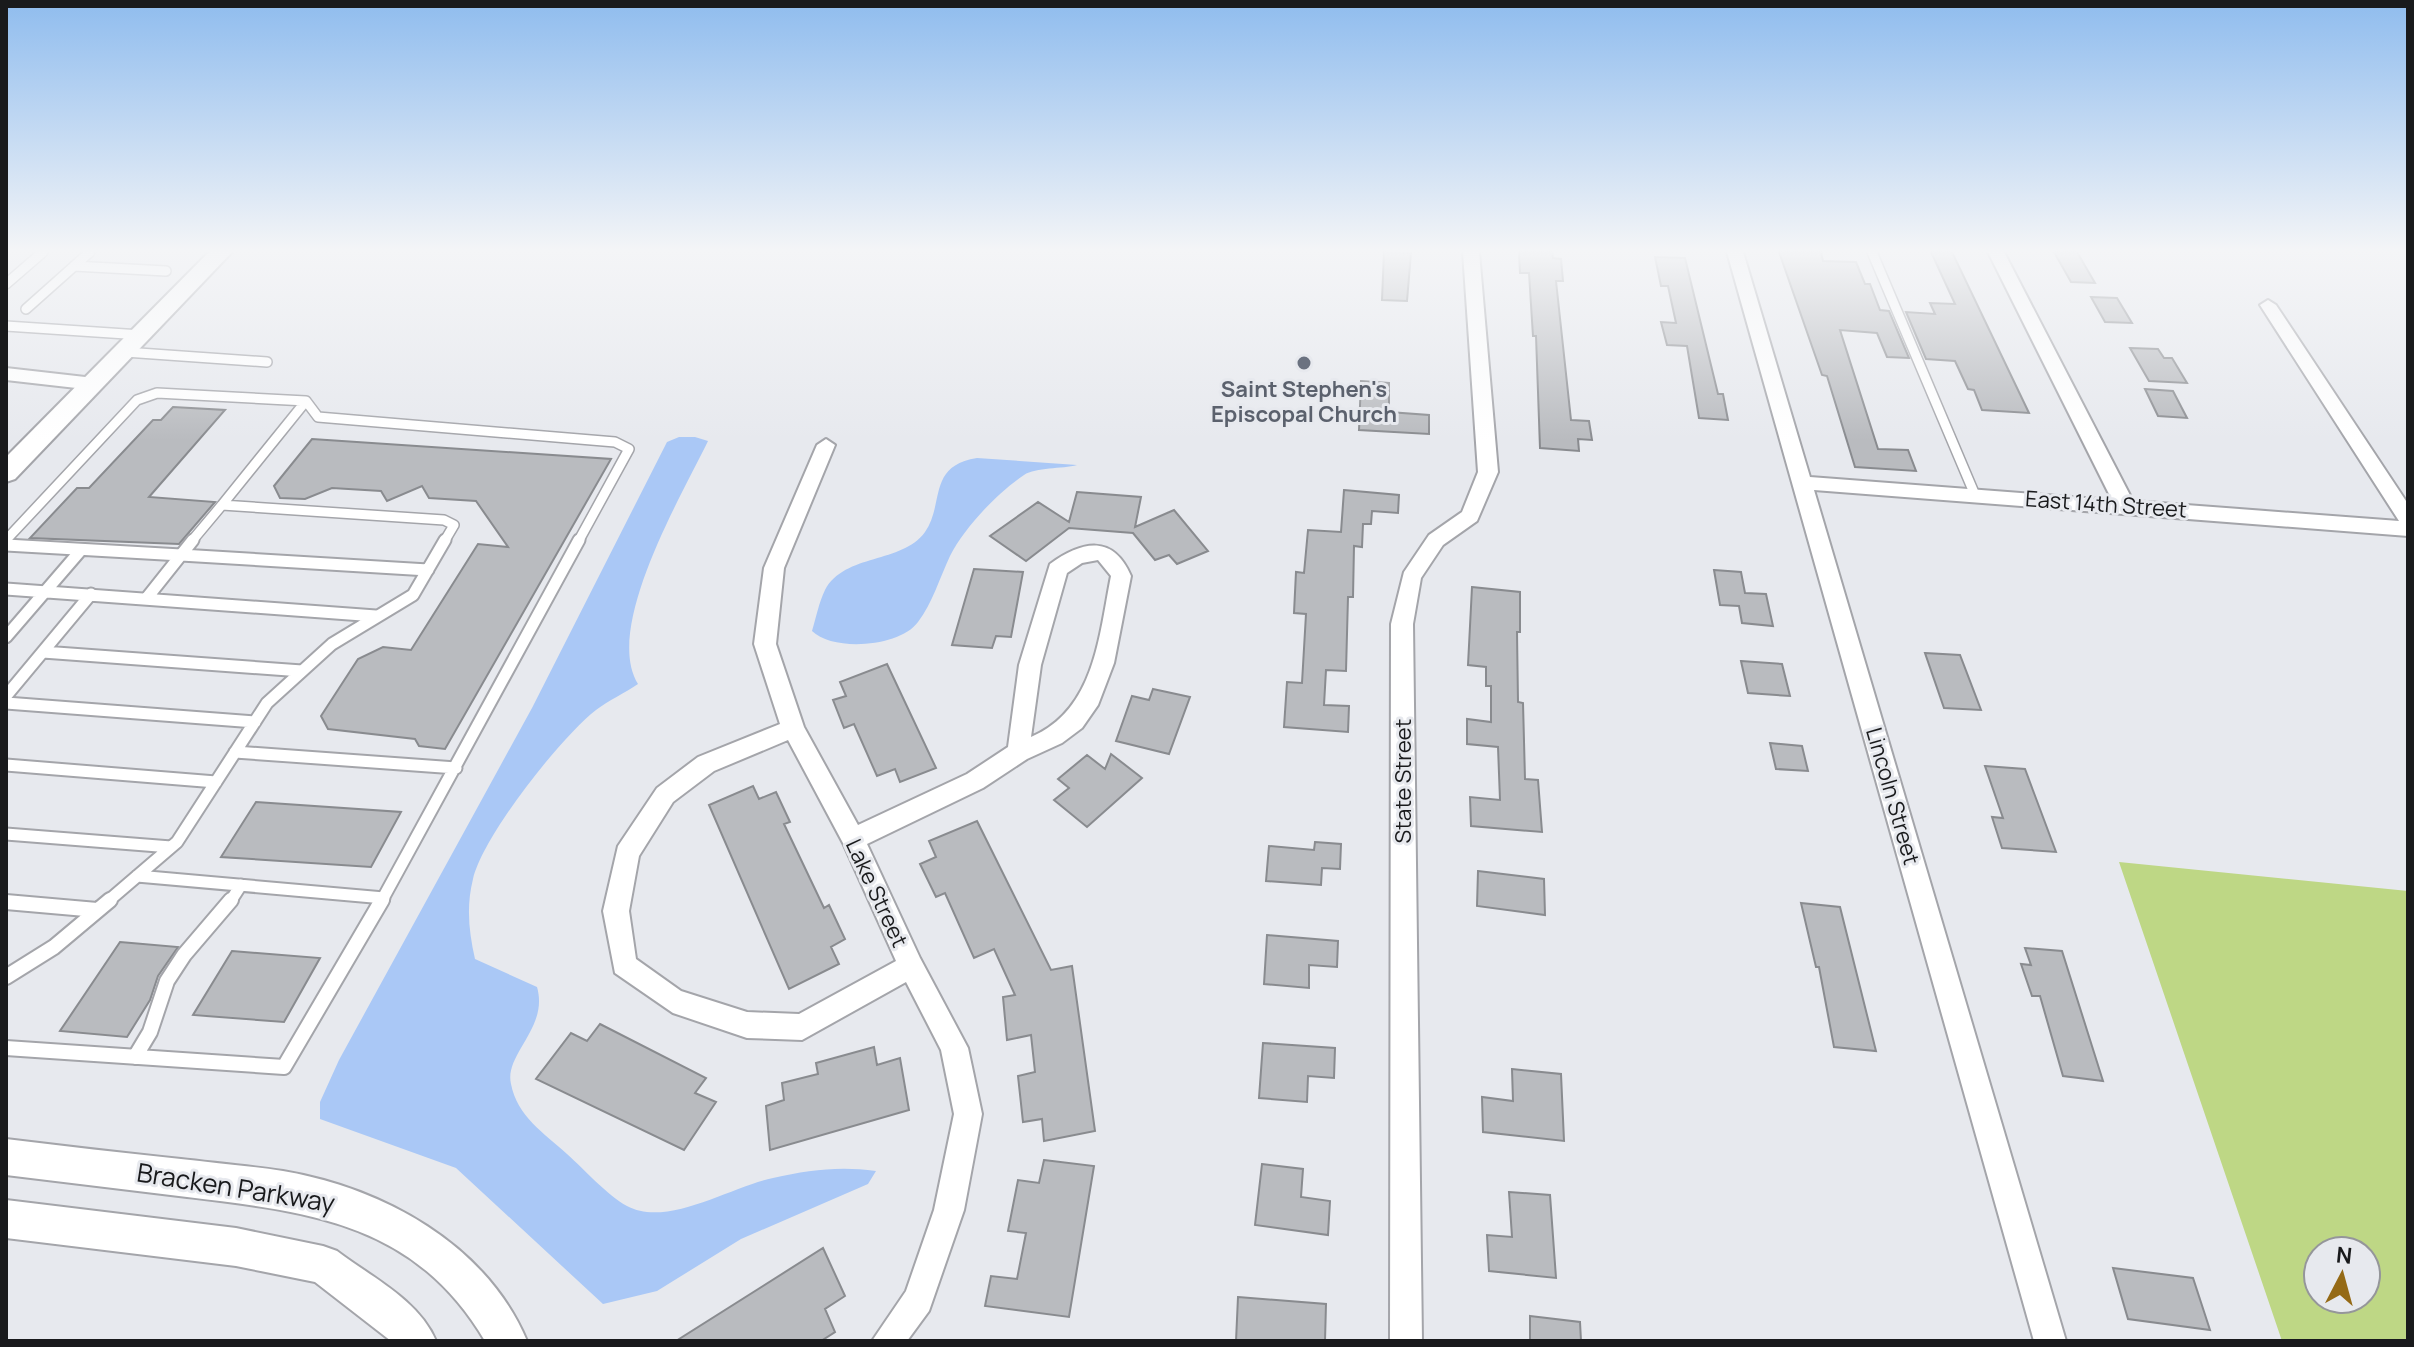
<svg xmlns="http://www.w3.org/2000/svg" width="2414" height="1347" font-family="Manrope,sans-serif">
<rect width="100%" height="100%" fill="#e7e9ee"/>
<path fill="#bed785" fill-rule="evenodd" d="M2119,862L2408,891V1341H2282ZM2318,1251H2366V1299H2318Z"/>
<path fill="#aac8f6" d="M679,437H695L708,441C682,495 603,628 638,684C625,693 609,700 596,710C560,738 483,836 473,879C466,907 469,932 475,959L537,987C549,1028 504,1054 511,1084C517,1116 544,1133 567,1154C584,1169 608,1196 627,1206C667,1228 732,1186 773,1178C809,1170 839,1166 876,1171L868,1184L741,1239L657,1291L603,1304L456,1168L320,1119V1102L339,1060L532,708L667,442Z
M977,458L1077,465C1062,469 1036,467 1024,475C998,492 964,528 950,556C940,577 932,604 918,622C900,647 833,652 812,631C816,618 819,602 825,590C845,553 902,564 925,532C945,503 927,466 977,458Z"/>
<path fill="#b9bbbf" stroke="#898b8f" stroke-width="2" d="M1384,252L1411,253L1407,301L1382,300Z
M1519,252H1552L1553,258L1561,259L1563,281H1556L1571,420L1589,421L1592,440L1578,439L1579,451L1540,448L1536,336H1533L1529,273H1520Z
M1779,252H1821L1823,261L1856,262L1865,284H1870L1880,310L1889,311L1909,358L1887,357L1877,333L1840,330L1878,449L1908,450L1916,471L1855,467L1827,376L1822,375Z
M1931,252H1952L2029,413L1982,410L1974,390L1968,389L1955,361L1926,359L1906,312L1935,314L1930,303L1955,304Z
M2054,252H2077L2095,283L2071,282Z
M1655,257L1685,258L1718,394H1723L1728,420L1699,418L1687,346L1667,345L1661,322L1676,323L1668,286H1661Z
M2091,297L2117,298L2132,323L2105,322Z
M2130,348L2158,349L2164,358H2172L2187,383L2149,381Z
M1361,381L1389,383V412L1429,415V434L1359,430Z
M2145,389L2173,391L2187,418L2158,416Z
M173,407L225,410L149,497L215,502L179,544L30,538L77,488H89L153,420H161Z
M312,439L611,459L445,749L419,746L415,739L328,729L321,716L358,659L383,647L411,650L478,544L508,547L476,501L429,498L422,486L387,501L381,491L332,488L305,499L280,498L274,486Z
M1344,490L1399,495L1398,513L1372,511L1371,524H1363L1362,547L1354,546L1353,597H1348L1346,671L1326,670L1324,705L1349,706L1348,732L1284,727L1287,682L1302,683L1306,614L1294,613L1296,572L1304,573L1308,530L1341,532Z
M1077,492L1141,497L1135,527L1174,510L1208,551L1177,564L1169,555L1155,560L1133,533L1069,528L1026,561L990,536L1038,502L1069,522Z
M974,569L1023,572L1011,637L996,636L992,648L952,645Z
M1714,570L1741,572L1745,593L1766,594L1773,626L1742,623L1739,606L1720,605Z
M1472,587L1520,592V632H1517L1518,702L1523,703L1525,779L1538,780L1542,832L1471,826L1470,797L1500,800L1498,747L1467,744V719L1491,722V686H1486V667L1468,665Z
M1925,653L1960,655L1981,710L1944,708Z
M1741,661L1782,664L1790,696L1748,693Z
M887,664L936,768L900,782L895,769L877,776L854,724L844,728L833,700L846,696L840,682Z
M1153,689L1190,697L1169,754L1116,741L1132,696L1149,700Z
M1770,743L1802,746L1808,771L1776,769Z
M1111,754L1142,778L1087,827L1054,800L1069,788L1058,779L1087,755L1105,769Z
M1985,766L2025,769L2056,852L2002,848L1992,817L2003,818Z
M753,786L759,799L776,792L790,822L784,824L824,908L829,905L845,939L831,947L839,964L789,989L709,805Z
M256,802L401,812L371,867L221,857Z
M977,821L1051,970L1072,966L1095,1131L1044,1141L1042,1119L1023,1122L1018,1076L1035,1072L1031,1035L1007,1040L1003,997L1015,995L994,949L974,958L945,893L936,897L920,864L936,857L929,841Z
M1315,842L1341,844L1340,869L1322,868L1321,885L1266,881L1269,846L1314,850Z
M1478,871L1544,879L1545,915L1477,906Z
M1801,903L1840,907L1876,1051L1834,1047L1819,967H1816Z
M1267,935L1338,941L1337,967L1309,965V988L1264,984Z
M120,942L178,947L158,976L150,1000L127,1037L60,1031Z
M2025,948L2062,951L2103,1081L2063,1076L2040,996H2032L2021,964L2031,965Z
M232,951L320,958L284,1022L193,1015Z
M600,1024L706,1078L695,1093L716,1102L684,1150L536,1079L571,1033L587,1041Z
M1263,1043L1335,1048L1334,1078L1308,1076L1307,1102L1259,1098Z
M874,1047L877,1065L900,1058L909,1110L770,1150L766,1106L784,1100L782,1083L818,1074L816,1063Z
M1512,1069L1561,1074L1564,1141L1483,1132L1482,1097L1513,1101Z
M1044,1160L1094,1166L1069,1317L985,1306L991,1276L1017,1279L1026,1233L1008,1231L1018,1180L1039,1183Z
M1262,1164L1303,1169L1301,1197L1330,1201L1328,1235L1255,1225Z
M1509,1192L1550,1195L1556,1278L1489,1271L1487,1235L1512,1237Z
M823,1248L845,1296L825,1309L835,1332L821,1341H676Z
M2113,1268L2193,1278L2210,1330L2128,1319Z
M1238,1297L1326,1304L1325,1341H1236Z
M1530,1316L1580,1322L1581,1341H1530Z"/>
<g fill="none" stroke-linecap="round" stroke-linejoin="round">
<defs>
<path id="service-far2" d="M1872,252L1975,495
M74,266L166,271
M6,284L43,252
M26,309L90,252
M6,326L141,335
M125,352L267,362
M222,505L306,401
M6,540L137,400L157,393L306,401L318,417L615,442L629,449L578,542
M191,542L222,505L444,520L454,525L444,542"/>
<path id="service-far1" d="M6,545L181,555L193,540
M6,589L376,616
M146,599L181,555L428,570
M6,637L81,550
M43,652L302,671
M6,696L91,594
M6,703L255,722
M235,752L456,768
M6,765L216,782
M6,834L171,847
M137,876L384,898
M107,902L177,842L267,703L332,644L413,595L445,540
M230,902L241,885
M381,902L579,540"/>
<path id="service" d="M6,902L97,910
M6,977L54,947L110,900
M6,1048L284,1067L382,900
M135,1057L150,1032L167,981L184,955L231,900"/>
<path id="minor" d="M1463,252H1479L1498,472L1477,521L1443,545L1421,578L1413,624L1422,1341H1390L1391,624L1404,572L1429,535L1462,512L1478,472Z
M1727,252H1743L1810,477L2112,500L1988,252H2004L2133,501L2399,521L2260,305L2268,300L2276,305L2408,504V536L1814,490L2066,1341H2034Z
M6,368L94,378L103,384L94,390L6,380Z
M826,439L835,445L784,568L776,644L804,727L858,825L967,774L1008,747L1019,665L1050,564C1082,541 1113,534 1131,576L1114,663L1098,705L1082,728L1062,743L1027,759L983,788L867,844L920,958L968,1048L982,1114L964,1210L929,1311L907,1341H872L906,1291L934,1210L954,1114L941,1050L906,982L802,1040L747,1038L673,1013L615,973L603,911L618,846L657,788L698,757L780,724L754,644L764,568L817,445ZM1098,560L1111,576C1099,636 1095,710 1031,737L1041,665L1067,573L1082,563ZM788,740L843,843L896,961L799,1014L747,1012L681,991L636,959L629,911L639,856L673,802L714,771Z"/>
<path id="tertiary" d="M6,1139C64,1146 123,1153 181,1159C215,1163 250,1166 283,1171C383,1188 486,1244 527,1341H485C415,1223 311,1212 187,1197C127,1190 66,1182 6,1175Z
M6,1200L236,1228L323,1246L337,1251C371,1277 419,1300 436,1341H391L315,1282L236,1266L6,1238Z"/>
<path id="secondary" d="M209,252H232L15,479L6,482V457Z"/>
</defs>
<use href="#service-far2" stroke="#a4a5aa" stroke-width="12"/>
<use href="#service-far1" stroke="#a4a5aa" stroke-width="15"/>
<use href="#service" stroke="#a4a5aa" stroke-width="18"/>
<use href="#minor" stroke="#a4a5aa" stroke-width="4"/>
<use href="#tertiary" stroke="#a4a5aa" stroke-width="4"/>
<use href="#secondary" stroke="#a4a5aa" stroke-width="4"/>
<use href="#service-far2" stroke="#fff" stroke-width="9"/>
<use href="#service-far1" stroke="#fff" stroke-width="11"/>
<use href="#service" stroke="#fff" stroke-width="14"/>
<use href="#minor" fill="#fff" fill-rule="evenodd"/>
<use href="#tertiary" fill="#fff" fill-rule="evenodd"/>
<use href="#secondary" fill="#fff" fill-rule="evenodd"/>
</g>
<linearGradient id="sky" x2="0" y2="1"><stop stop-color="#8fbcee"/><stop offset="0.57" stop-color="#f4f5f7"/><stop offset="1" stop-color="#f4f5f7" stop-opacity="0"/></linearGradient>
<rect width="2414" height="440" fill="url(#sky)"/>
<circle fill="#6b7280" stroke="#e7e9ee" stroke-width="3" cx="1304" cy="363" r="8"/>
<g text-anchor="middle" stroke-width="6" stroke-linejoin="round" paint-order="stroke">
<g font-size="22" font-weight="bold" fill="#5b616d" stroke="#e7e9ee">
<text x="1304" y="397">Saint Stephen's<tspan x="1304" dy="25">Episcopal Church</tspan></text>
</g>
<g font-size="22" fill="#191a1c" stroke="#e7e9ee">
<text transform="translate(2106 504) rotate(4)" y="8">East 14th Street</text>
<text transform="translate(1403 781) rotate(-90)" y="8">State Street</text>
<text transform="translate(1893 796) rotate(74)" y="8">Lincoln Street</text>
<text transform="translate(877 893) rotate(65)" y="8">Lake Street</text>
</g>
<g font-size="26" fill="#191a1c" stroke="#e7e9ee">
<text transform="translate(236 1188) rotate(9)" y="9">Bracken Parkway</text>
</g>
</g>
<rect width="2414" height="1347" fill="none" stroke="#191a1c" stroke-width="16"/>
<g transform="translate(2342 1275) rotate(6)"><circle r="38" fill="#e7e9ee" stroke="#95969a" stroke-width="2"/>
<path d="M0-6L14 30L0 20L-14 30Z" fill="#956a16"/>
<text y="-12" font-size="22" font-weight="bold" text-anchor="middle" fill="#191a1c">N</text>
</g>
</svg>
